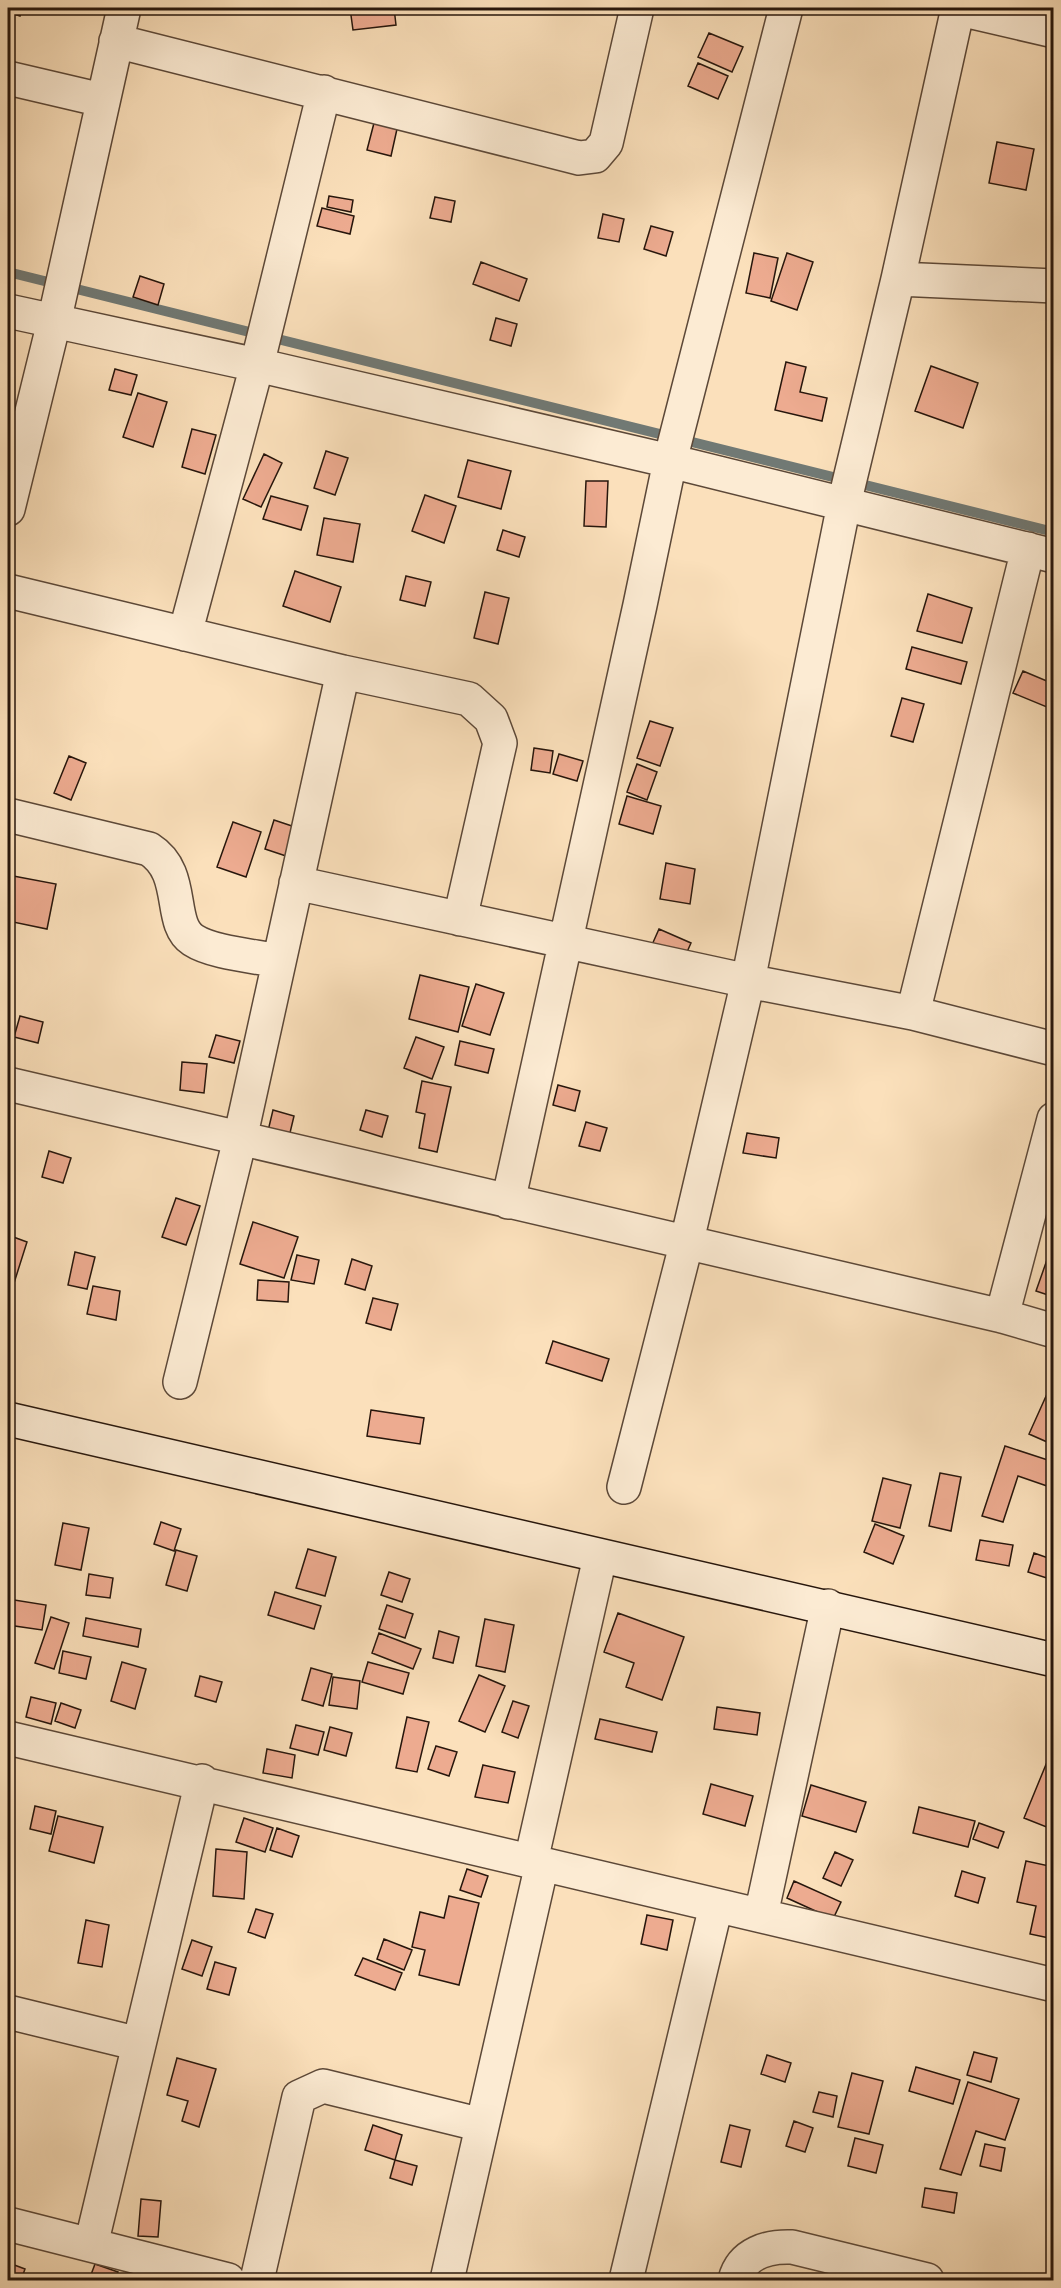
<svg xmlns="http://www.w3.org/2000/svg" width="1061" height="2288" font-family="Cardo,serif">
<rect width="100%" height="100%" fill="#fbe0bb"/>
<filter id="stains"><feTurbulence type="fractalNoise" baseFrequency=".00333" numOctaves="4"/><feColorMatrix values="0 0 0 0 .2 0 0 0 0 .09 0 0 0 0 .02 0 0 0 .5 -.17"/></filter>
<radialGradient id="worn" r=".72"><stop offset=".6" stop-color="#630" stop-opacity="0"/><stop offset="1" stop-color="#630" stop-opacity=".3"/></radialGradient>
<g fill="none" stroke-linecap="round" stroke-linejoin="round">
<path stroke="#717974" stroke-width="10" d="M8,272L1054,532"/>
</g>
<path fill="#edab90" stroke="#27160c" stroke-width="1.5" d="M8,8H23L20,16L8,12Z
M322,8H347L348,9L323,13Z
M350,8H394L396,25L353,30Z
M709,33L743,47L732,72L698,57Z
M698,63L728,76L718,99L688,86Z
M374,123L397,129L391,156L367,150Z
M997,142L1034,149L1026,190L989,183Z
M329,196L353,200L351,212L327,207Z
M435,197L455,201L451,222L430,218Z
M322,208L354,216L350,234L317,226Z
M603,214L624,219L619,242L598,238Z
M651,226L673,232L666,256L644,249Z
M754,253L778,258L770,298L746,293Z
M787,253L813,262L797,310L771,301Z
M481,262L527,279L519,301L473,284Z
M140,276L164,284L158,305L133,297Z
M496,318L517,324L511,346L490,340Z
M786,362L806,367L800,392L827,398L822,421L775,410Z
M931,366L978,383L963,428L915,411Z
M115,369L137,375L131,395L109,390Z
M138,393L167,402L153,447L123,437Z
M192,429L216,435L205,474L182,467Z
M326,451L348,458L335,495L314,488Z
M264,454L282,463L261,507L243,499Z
M468,460L511,471L501,509L458,497Z
M586,481H608L606,527L584,526Z
M425,495L456,506L444,543L412,531Z
M271,496L308,506L301,530L263,519Z
M324,518L360,524L353,562L317,555Z
M503,530L525,537L519,557L497,550Z
M295,571L341,587L330,622L283,606Z
M406,576L431,582L425,606L400,600Z
M485,592L509,598L498,644L474,638Z
M928,594L972,608L962,643L917,631Z
M912,647L967,662L961,684L906,669Z
M1023,671L1054,684V710L1013,693Z
M902,698L924,704L913,742L891,736Z
M650,721L673,728L660,766L637,758Z
M534,748L553,751L550,773L531,770Z
M559,754L583,761L577,781L553,774Z
M69,756L86,763L71,800L54,793Z
M637,764L657,772L647,800L627,792Z
M627,796L661,806L653,834L619,824Z
M274,820L295,827L286,856L265,849Z
M233,822L261,832L246,877L217,867Z
M666,863L695,869L690,904L660,899Z
M8,875L56,884L47,929L8,921Z
M659,929L691,943L683,961L651,947Z
M420,975L469,987L458,1032L409,1019Z
M476,984L504,993L490,1035L462,1026Z
M20,1016L43,1022L38,1043L14,1037Z
M216,1035L240,1041L234,1063L209,1057Z
M416,1037L444,1047L432,1079L404,1068Z
M460,1041L494,1049L488,1073L455,1065Z
M182,1062L207,1064L204,1093L180,1090Z
M422,1081L451,1087L437,1152L419,1148L425,1114L416,1112Z
M558,1085L580,1091L575,1111L553,1105Z
M273,1110L294,1116L289,1137L268,1131Z
M366,1110L388,1116L382,1137L360,1130Z
M586,1122L607,1128L600,1151L579,1146Z
M747,1133L779,1138L776,1158L743,1153Z
M49,1151L71,1158L63,1183L42,1177Z
M176,1198L200,1206L186,1245L162,1237Z
M253,1222L298,1237L284,1278L240,1264Z
M8,1235L27,1242L8,1302Z
M1054,1240V1297L1036,1291Z
M75,1252L95,1257L87,1289L68,1285Z
M297,1255L319,1260L314,1284L291,1280Z
M352,1259L372,1266L365,1290L345,1284Z
M258,1280L289,1282L288,1302L257,1300Z
M93,1286L120,1291L116,1320L87,1314Z
M373,1298L398,1304L391,1330L366,1323Z
M553,1341L609,1359L602,1381L546,1363Z
M1047,1394L1054,1397V1445L1029,1434Z
M371,1410L424,1418L420,1444L367,1436Z
M1005,1446L1054,1462V1467L1047,1486L1018,1476L1003,1522L982,1516Z
M940,1473L961,1477L951,1531L929,1526Z
M883,1478L911,1485L900,1528L872,1521Z
M161,1522L181,1529L174,1551L154,1544Z
M63,1523L89,1528L81,1570L55,1565Z
M875,1524L904,1536L893,1564L864,1552Z
M980,1540L1013,1545L1009,1566L976,1560Z
M308,1549L336,1557L325,1596L296,1588Z
M176,1550L197,1556L187,1591L166,1585Z
M1034,1553L1054,1560L1053,1580L1028,1572Z
M389,1572L410,1579L402,1602L381,1595Z
M89,1574L113,1578L110,1598L86,1595Z
M275,1592L321,1606L314,1629L268,1615Z
M8,1599L46,1605L42,1630L8,1625Z
M387,1605L413,1614L405,1638L379,1629Z
M618,1613L684,1637L662,1700L626,1687L634,1663L604,1652Z
M51,1617L69,1623L54,1669L35,1663Z
M86,1618L141,1629L138,1647L83,1636Z
M485,1619L514,1625L505,1672L476,1666Z
M439,1631L459,1637L453,1663L433,1658Z
M379,1633L421,1649L413,1669L372,1653Z
M63,1651L91,1657L86,1679L59,1673Z
M122,1662L146,1669L135,1709L111,1701Z
M368,1662L409,1673L403,1694L362,1682Z
M311,1668L332,1674L323,1706L302,1700Z
M479,1675L505,1686L485,1732L459,1721Z
M200,1676L222,1682L216,1702L195,1696Z
M333,1677L360,1681L357,1709L329,1705Z
M31,1697L56,1703L51,1724L26,1717Z
M513,1701L529,1706L518,1738L502,1732Z
M61,1703L81,1710L75,1728L55,1721Z
M717,1707L760,1713L757,1735L714,1729Z
M407,1717L429,1722L417,1772L396,1768Z
M600,1719L657,1732L652,1752L595,1739Z
M296,1725L324,1732L318,1755L290,1748Z
M330,1727L352,1733L346,1756L324,1750Z
M1054,1745V1830L1024,1818Z
M436,1746L457,1752L449,1776L428,1769Z
M267,1749L295,1755L292,1778L263,1773Z
M483,1765L515,1772L508,1803L475,1797Z
M711,1784L753,1796L745,1826L703,1814Z
M811,1785L866,1802L856,1832L802,1816Z
M35,1806L56,1811L51,1834L30,1829Z
M919,1807L975,1821L968,1847L913,1833Z
M58,1816L103,1827L94,1863L49,1851Z
M244,1818L273,1828L265,1852L236,1842Z
M979,1823L1004,1832L998,1848L973,1839Z
M277,1828L299,1836L292,1857L270,1850Z
M216,1849L247,1852L244,1899L213,1896Z
M835,1852L853,1860L841,1886L823,1878Z
M1026,1861L1054,1867V1939L1030,1934L1036,1906L1017,1902Z
M467,1869L488,1876L481,1897L460,1890Z
M962,1871L985,1878L978,1903L955,1896Z
M794,1881L841,1902L833,1919L787,1898Z
M449,1896L479,1903L459,1985L419,1975L425,1950L412,1947L420,1912L444,1918Z
M256,1909L273,1914L265,1938L248,1932Z
M647,1915L673,1920L667,1950L641,1944Z
M86,1920L109,1925L102,1967L78,1963Z
M384,1939L412,1950L404,1970L377,1959Z
M192,1940L212,1947L202,1976L182,1969Z
M363,1958L402,1973L395,1990L355,1975Z
M215,1962L236,1968L229,1995L207,1989Z
M974,2052L997,2058L991,2082L967,2075Z
M767,2055L791,2063L785,2082L761,2074Z
M177,2058L216,2069L199,2127L182,2121L188,2101L167,2095Z
M916,2067L960,2080L953,2104L909,2091Z
M852,2073L883,2081L869,2134L838,2127Z
M968,2082L1019,2099L1005,2140L976,2131L961,2175L940,2169Z
M819,2092L837,2096L833,2117L813,2112Z
M794,2121L813,2128L805,2152L786,2146Z
M373,2125L402,2135L395,2160L365,2150Z
M730,2125L750,2130L741,2167L721,2162Z
M855,2138L883,2145L876,2173L848,2166Z
M985,2144L1005,2148L1001,2171L980,2166Z
M395,2160L417,2166L412,2185L390,2178Z
M925,2188L957,2193L954,2213L922,2207Z
M141,2199L161,2201L158,2237L138,2236Z
M9,2263L25,2269L21,2280H8Z
M95,2264L118,2272L115,2280H89Z"/>
<g fill="none" stroke-linecap="round" stroke-linejoin="round">
<defs>
<path id="minor" d="M955,8L1054,31
M116,41L579,158L595,156L606,143L637,8
M8,78L102,100
M898,279L1054,286
M8,311L257,365L670,461L1054,556
M8,509L54,322L124,8
M8,591L343,672L469,699L491,719L500,743L460,919
M185,634L257,365L324,92
M8,815L149,849C187,873 167,923 193,940C213,953 255,956 278,961
M296,883L748,981L913,1013L1054,1049
M913,1013L1028,549
M8,1084L1002,1316L1054,1331
M508,1202L640,605L670,461L786,8
M1002,1316L1054,1119
M180,1382L240,1139L343,672
M624,1487L686,1245L748,981L844,504L898,279L958,8
M8,1738L1054,1985
M531,1861L600,1557
M761,1915L828,1606
M8,2012L139,2044
M8,2224L228,2280
M91,2245L202,1781
M257,2280L299,2097L323,2086L482,2125
M447,2280L542,1864
M626,2280L716,1906
M735,2280C742,2253 768,2246 792,2247L927,2280"/>
<path id="secondary" d="M8,1419L1054,1660"/>
</defs>
<use href="#minor" stroke="#5c4838" stroke-width="36"/>
<use href="#secondary" stroke="#27160c" stroke-width="36"/>
<use href="#minor" stroke="#fcebd3" stroke-width="33"/>
<use href="#secondary" stroke="#fcebd3" stroke-width="33"/>
</g>
<rect width="1061" height="2288" fill="none" stroke="#fbe0bb" stroke-width="30"/>
<rect x="9" y="9" width="1043" height="2270" fill="none" stroke="#27160c" stroke-width="3"/>
<rect x="15" y="15" width="1031" height="2258" fill="none" stroke="#27160c" stroke-width="1.5"/>
<rect width="100%" height="100%" filter="url(#stains)"/>
<rect width="100%" height="100%" fill="url(#worn)"/>
</svg>
